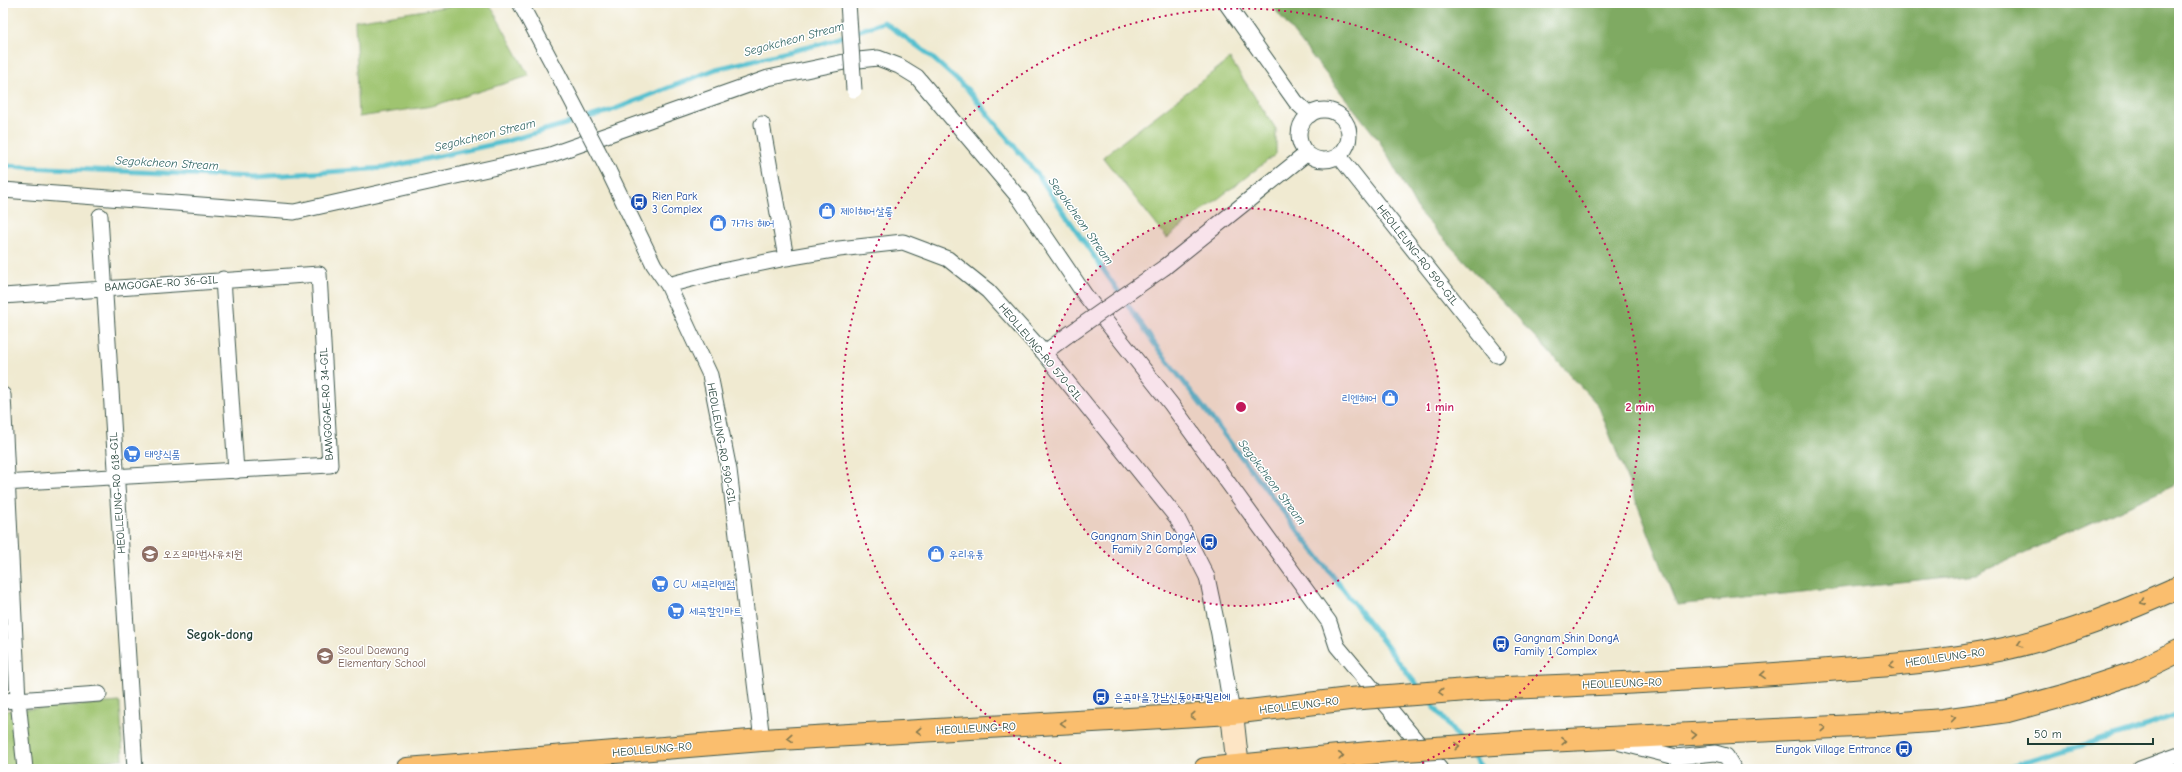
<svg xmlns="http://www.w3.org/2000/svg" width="2182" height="772" font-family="'Comic Neue','Poor Story',sans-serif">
<rect width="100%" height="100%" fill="#fff"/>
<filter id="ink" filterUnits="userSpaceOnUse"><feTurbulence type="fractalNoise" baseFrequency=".025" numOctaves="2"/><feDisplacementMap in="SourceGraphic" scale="8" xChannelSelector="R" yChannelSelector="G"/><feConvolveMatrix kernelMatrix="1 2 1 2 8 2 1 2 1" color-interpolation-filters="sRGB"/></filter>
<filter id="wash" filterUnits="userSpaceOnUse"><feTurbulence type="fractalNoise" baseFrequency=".012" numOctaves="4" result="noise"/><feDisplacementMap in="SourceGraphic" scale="16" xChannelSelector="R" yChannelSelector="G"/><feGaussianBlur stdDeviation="0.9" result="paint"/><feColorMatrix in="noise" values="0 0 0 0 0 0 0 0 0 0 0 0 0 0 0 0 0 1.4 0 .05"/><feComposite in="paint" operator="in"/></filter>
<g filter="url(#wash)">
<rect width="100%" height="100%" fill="#f0ead1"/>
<path fill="#9fc46f" stroke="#5f8052" d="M469,3H489L529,76L432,106L359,117L355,21Z
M1230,59L1276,129V154L1167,238L1104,159L1105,155Z
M120,702L123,759L31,769H3V711Z"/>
<path fill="#7faa62" stroke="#4f744b" d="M1270,3H2179V483L1977,574L1677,605L1598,405L1419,212L1380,142Z"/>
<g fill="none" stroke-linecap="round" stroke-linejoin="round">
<path stroke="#54c0cf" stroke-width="5" d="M3,166L255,177L384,168L504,142L610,111L716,69L821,44L884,22L927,53L968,90L1038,175L1156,346L1419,688
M1428,699L1460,740
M1470,753L1483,769
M2004,769L2149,725L2179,713"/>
</g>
</g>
<g filter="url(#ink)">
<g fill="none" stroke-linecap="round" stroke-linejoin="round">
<defs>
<path id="street" d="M520,3L558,74
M1226,3L1296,102L1310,115
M1299 135a25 25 0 1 1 50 0a25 25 0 1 1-50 0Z
M762,124L786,258
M1339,156L1497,355
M608,170L654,265L668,285L710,375L729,470L762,740
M3,190L294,212L550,155L768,78L849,61L878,58L899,66L917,77L1020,199L1085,295L1171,404L1329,622L1337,646L1440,769
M100,216L135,769
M1165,267L1306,154
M223,279L236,471
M668,285L718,272L786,258L839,249L903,242L948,259L988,291L1044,353L1177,518L1207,577L1219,634L1232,713
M3,296L319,274L330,465L3,483
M1044,353L1068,335
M3,395L18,700L25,769
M3,701L99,694
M1621,743L1676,757L1715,753L1726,756L1734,769
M2140,769L2179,755"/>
<path id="secondary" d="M1232,713L1238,769"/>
<path id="primary" d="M1480,689C1587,685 1694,680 1801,672C1869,667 1937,663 2004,649C2064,636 2123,612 2179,587
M1525,742L1876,725L1943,720L2008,711L2070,694L2134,673L2179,651
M407,769L762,740L1232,713L1349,699
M1205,769L1390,751"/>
</defs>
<use href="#street" stroke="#3e574c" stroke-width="17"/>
<use href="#secondary" stroke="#3e574c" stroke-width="24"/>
<use href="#primary" stroke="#3e574c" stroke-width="24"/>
<use href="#street" stroke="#fff" stroke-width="15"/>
<use href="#secondary" stroke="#fde5c5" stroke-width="22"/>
<use href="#primary" stroke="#fabe6e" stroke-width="22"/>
<defs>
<path id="street-bridge" d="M848,3L854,90
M558,74L608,170
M1068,335L1165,267"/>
<path id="primary-bridge" d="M1349,699L1480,689
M1390,751L1525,742"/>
</defs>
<use href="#street-bridge" stroke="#3e574c" stroke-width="17" stroke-linecap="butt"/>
<use href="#primary-bridge" stroke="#3e574c" stroke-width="24" stroke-linecap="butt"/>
<use href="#street-bridge" stroke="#fff" stroke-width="15"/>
<use href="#primary-bridge" stroke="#fabe6e" stroke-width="22"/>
</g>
<defs><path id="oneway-chevron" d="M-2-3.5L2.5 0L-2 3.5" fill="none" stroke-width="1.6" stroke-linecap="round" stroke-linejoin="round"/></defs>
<g stroke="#82774e">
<use href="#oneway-chevron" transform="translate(2143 602) rotate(157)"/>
<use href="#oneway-chevron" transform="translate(2020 644) rotate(164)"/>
<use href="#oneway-chevron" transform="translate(1892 665) rotate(174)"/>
<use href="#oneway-chevron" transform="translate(1763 675) rotate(176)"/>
<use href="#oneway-chevron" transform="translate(1441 692) rotate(176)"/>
<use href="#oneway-chevron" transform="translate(1193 716) rotate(177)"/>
<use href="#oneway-chevron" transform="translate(1953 718) rotate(-8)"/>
<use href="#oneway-chevron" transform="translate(1063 723) rotate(177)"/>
<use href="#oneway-chevron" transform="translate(1823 728) rotate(-3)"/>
<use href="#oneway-chevron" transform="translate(919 731) rotate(177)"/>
<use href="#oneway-chevron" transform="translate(1694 735) rotate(-3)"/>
<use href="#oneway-chevron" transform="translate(790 738) rotate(177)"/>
<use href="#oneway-chevron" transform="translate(1564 741) rotate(-2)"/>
<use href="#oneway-chevron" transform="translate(1457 746) rotate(-4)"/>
<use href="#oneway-chevron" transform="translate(1341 756) rotate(-6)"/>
</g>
</g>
<circle cx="1241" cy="407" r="199" fill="#c2185b" fill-opacity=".12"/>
<g fill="none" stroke="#c2185b" stroke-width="2" stroke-dasharray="2 4">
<circle cx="1241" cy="407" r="199"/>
<path d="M1072 769A399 399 0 1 1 1410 769"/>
</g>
<defs>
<symbol id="bus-disc" viewBox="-11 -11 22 22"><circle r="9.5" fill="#1a4fb4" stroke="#fff"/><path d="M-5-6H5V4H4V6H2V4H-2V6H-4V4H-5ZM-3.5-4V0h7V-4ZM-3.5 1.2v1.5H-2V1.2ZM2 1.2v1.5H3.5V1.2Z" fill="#fff"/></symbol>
<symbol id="shop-disc" viewBox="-11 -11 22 22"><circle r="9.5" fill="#3f7fe0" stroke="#fff"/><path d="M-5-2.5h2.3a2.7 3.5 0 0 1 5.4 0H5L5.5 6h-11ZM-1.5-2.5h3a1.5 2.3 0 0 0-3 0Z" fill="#fff"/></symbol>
<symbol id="supermarket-disc" viewBox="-11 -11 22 22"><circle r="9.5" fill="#3f7fe0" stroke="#fff"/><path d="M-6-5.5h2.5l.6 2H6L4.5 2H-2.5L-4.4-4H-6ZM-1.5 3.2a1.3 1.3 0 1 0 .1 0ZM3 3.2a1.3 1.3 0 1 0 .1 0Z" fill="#fff"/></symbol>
<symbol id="school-disc" viewBox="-11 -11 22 22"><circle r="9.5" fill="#8d6e63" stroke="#fff"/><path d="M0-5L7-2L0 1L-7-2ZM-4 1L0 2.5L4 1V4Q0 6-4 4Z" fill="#fff"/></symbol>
</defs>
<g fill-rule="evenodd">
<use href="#bus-disc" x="629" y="192" width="20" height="20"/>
<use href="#shop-disc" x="817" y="201" width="20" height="20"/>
<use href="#shop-disc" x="708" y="213" width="20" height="20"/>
<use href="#shop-disc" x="1380" y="388" width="20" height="20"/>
<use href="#supermarket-disc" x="122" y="444" width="20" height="20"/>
<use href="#bus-disc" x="1199" y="532" width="20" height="20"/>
<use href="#school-disc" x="140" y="544" width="20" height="20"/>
<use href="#shop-disc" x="926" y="544" width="20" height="20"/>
<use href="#supermarket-disc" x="650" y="574" width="20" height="20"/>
<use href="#supermarket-disc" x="666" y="601" width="20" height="20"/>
<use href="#bus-disc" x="1491" y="634" width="20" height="20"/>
<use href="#school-disc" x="315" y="646" width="20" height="20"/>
<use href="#bus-disc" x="1091" y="687" width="20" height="20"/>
<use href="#bus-disc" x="1894" y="739" width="20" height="20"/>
</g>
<g text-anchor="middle" stroke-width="3" stroke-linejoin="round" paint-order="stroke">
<g font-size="11" fill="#164399" stroke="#fff" text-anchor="start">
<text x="652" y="200">Rien Park<tspan x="652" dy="13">3 Complex</tspan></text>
<text x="1196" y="540" text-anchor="end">Gangnam Shin DongA<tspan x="1196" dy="13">Family 2 Complex</tspan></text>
<text x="1514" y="642">Gangnam Shin DongA<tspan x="1514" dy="13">Family 1 Complex</tspan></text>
<text x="1114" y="701">은곡마을.강남신동아파밀리에</text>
<text x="1891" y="753" text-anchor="end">Eungok Village Entrance</text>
</g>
<g font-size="11" fill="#366cbe" stroke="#fff" text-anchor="start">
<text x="840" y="215">제이헤어살롱</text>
<text x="731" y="227">가가s 헤어</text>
<text x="1377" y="402" text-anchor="end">리엔헤어</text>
<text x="145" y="458">태양식품</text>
<text x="949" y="558">우리유통</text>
<text x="673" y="588">CU 세곡리엔점</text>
<text x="689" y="615">세곡할인마트</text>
</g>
<g font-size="11" fill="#1f3d34" stroke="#fff">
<text transform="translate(1418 255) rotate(52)" y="4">HEOLLEUNG-RO 590-GIL</text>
<text transform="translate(161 283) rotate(-4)" y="4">BAMGOGAE-RO 36-GIL</text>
<text transform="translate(1041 352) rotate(50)" y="4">HEOLLEUNG-RO 570-GIL</text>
<text transform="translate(326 404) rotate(-93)" y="4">BAMGOGAE-RO 34-GIL</text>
<text transform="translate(722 444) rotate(80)" y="4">HEOLLEUNG-RO 590-GIL</text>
<text transform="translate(117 493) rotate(-94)" y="4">HEOLLEUNG-RO 618-GIL</text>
<text transform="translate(1945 657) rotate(-8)" y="4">HEOLLEUNG-RO</text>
<text transform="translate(1622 683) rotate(-2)" y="4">HEOLLEUNG-RO</text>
<text transform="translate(1299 705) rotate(-7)" y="4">HEOLLEUNG-RO</text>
<text transform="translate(976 728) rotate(-3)" y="4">HEOLLEUNG-RO</text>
<text transform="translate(652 749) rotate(-5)" y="4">HEOLLEUNG-RO</text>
</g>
<g font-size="11" fill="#785e54" stroke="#fff" text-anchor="start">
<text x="163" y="558">오즈의마법사유치원</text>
<text x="338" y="654">Seoul Daewang<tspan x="338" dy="13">Elementary School</tspan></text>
</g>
<g font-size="12" font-style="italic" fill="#2f6462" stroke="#fff">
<text transform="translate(794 39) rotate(-15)" y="4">Segokcheon Stream</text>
<text transform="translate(485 135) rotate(-14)" y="4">Segokcheon Stream</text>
<text transform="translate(167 163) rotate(3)" y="4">Segokcheon Stream</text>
<text transform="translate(1081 221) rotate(55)" y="4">Segokcheon Stream</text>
<text transform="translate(1272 482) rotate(53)" y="4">Segokcheon Stream</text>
</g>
<g font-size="13" font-weight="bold" fill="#1f3d34" stroke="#fff">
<text x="220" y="639">Segok-dong</text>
</g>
</g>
<circle cx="1241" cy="407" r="6" fill="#c2185b" stroke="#fff" stroke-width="2"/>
<g font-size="12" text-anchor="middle" font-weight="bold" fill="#c2185b" stroke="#fff" stroke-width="3" stroke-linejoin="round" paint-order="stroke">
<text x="1440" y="411">1 min</text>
<text x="1640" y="411">2 min</text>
</g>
<rect width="2182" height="772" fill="none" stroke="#fff" stroke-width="16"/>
<path d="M2028 738v6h125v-6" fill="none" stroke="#1f3d34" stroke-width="2"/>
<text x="2034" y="738" font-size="12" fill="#1f3d34" stroke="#ffffff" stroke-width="3" paint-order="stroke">50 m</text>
</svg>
